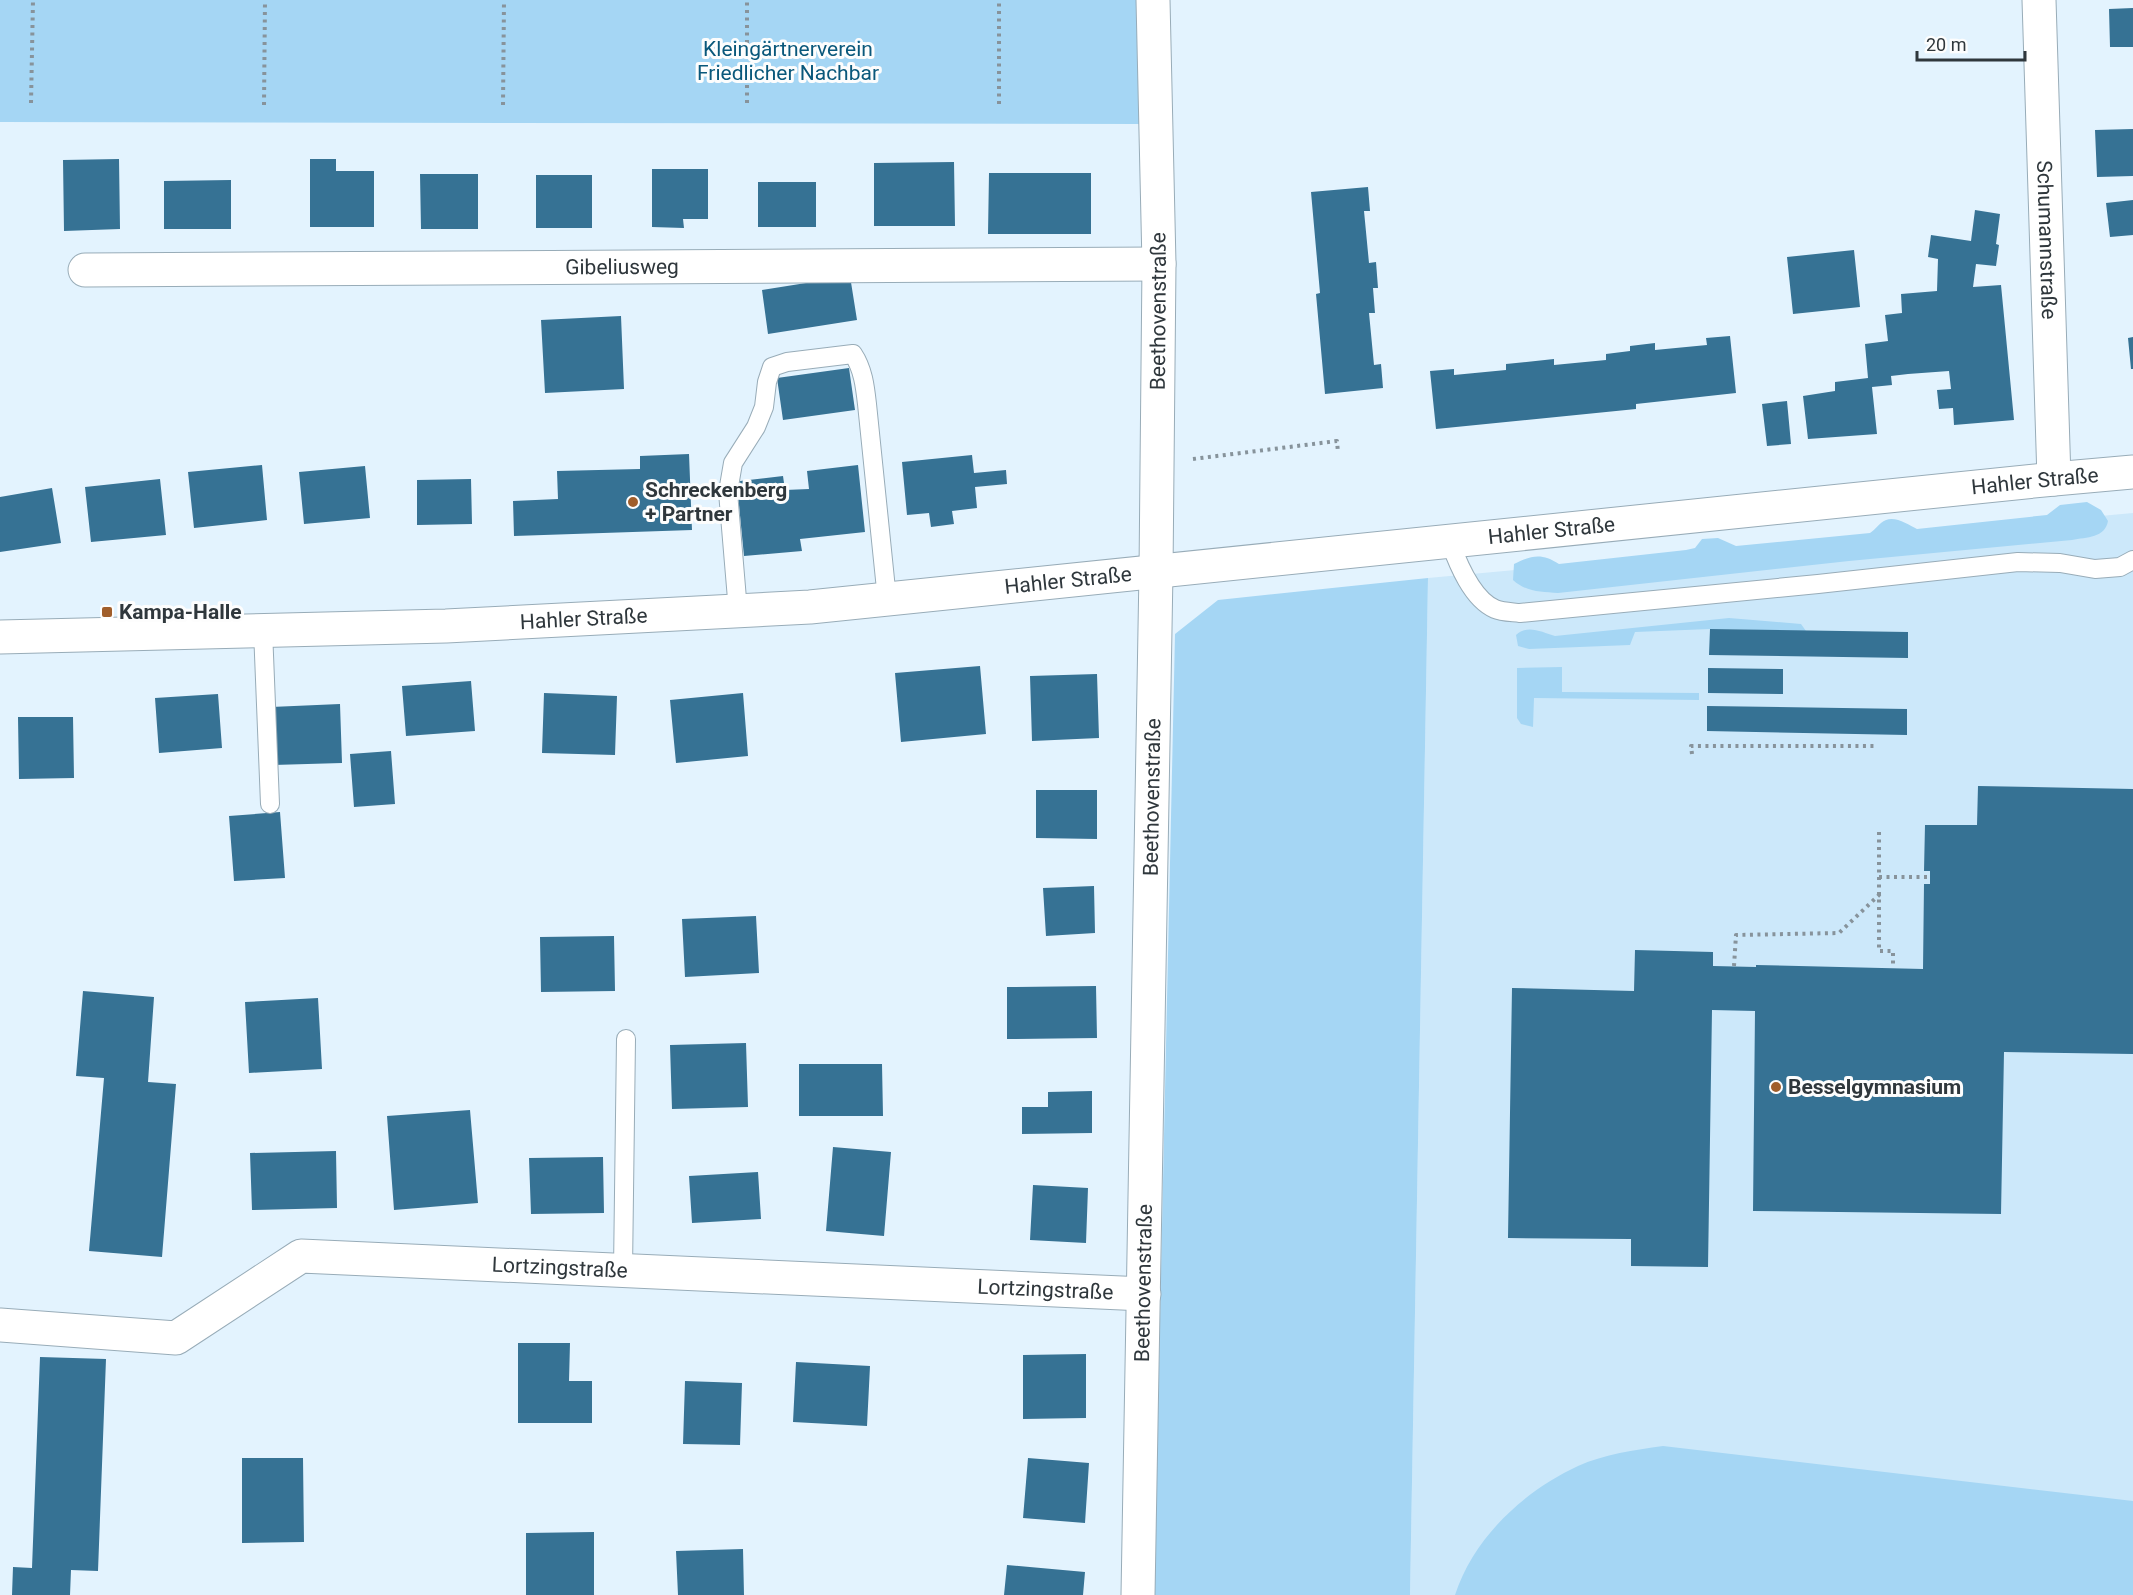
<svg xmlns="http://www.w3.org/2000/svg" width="2133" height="1595" font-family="Roboto,sans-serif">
<rect width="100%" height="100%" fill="#e3f3fe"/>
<path fill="#cce8fa" d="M2133,513V1595H1410L1428,578Z"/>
<path fill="#a5d6f4" d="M0,0H1140L1143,124L0,122Z
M2087,502L2101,510L2108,521C2105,538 2087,537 2072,540L1849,561L1558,593C1541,592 1526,592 1513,580L1514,564C1532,555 1542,553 1559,564L1686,550L1695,548L1702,539L1718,538L1736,546L1870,533C1875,530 1877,526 1881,523C1892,513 1907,524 1917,529L2047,515L2060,505Z
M1428,578L1410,1595H1154L1175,634L1218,600Z
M1729,618L1801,624L1806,631L1710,629L1635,632L1630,645L1529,649L1518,646L1516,635C1527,624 1542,632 1555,636Z
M1562,667V692L1699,693V700L1534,698L1533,727L1521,724L1517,718V668Z
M1663,1446L2133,1501V1595H1455C1474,1537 1524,1491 1578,1466C1605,1454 1634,1450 1663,1446Z"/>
<path fill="#367294" d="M2133,8V47H2110L2109,9Z
M2133,129V176L2097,177L2095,130Z
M119,159L120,229L64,231L63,160Z
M310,159H336V171H374V227H310Z
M954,162L955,226H874V163Z
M652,169H708V219H683L684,228L652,227Z
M989,173H1091V234H988Z
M420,174H478V229H421Z
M536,175H592V228H536Z
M231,180V229H164V181Z
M758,182H816V227H758Z
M1368,187L1370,211H1364L1369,263L1376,262L1378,288H1373L1375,313H1369L1374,365L1381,364L1383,388L1325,394L1316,294L1320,293L1311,192Z
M2133,200V235L2110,237L2106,203Z
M1975,210L2000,214L1996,244L1999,245L1996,266L1976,264L1973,287L2001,285L2014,420L1954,425L1953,408L1939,409L1937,390L1951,389L1949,371L1908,374L1891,376L1892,385L1872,387L1877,434L1808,439L1803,396L1835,391V382L1868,378L1865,344L1888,341L1885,315L1902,313L1901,294L1937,291L1938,259L1928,257L1931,235L1971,241Z
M1854,250L1860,307L1793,314L1787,257Z
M850,276L857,320L768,334L762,290Z
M621,316L624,389L545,393L541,320Z
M1730,336L1736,393L1636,404V409L1436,429L1430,371L1454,369V375L1506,370V364L1554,359V365L1606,360V354L1630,351V346L1655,343V350L1707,345L1706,338Z
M2133,337V369H2131L2128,338Z
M849,368L855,410L783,420L777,378Z
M1787,401L1791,444L1767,446L1762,404Z
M689,454L692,530L514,536L513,501L558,499L557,471L640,469V456Z
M972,455L974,473L1006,470L1007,484L975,487L977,508L952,511L954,524L931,527L929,513L907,515L902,462Z
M262,465L267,520L194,528L188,472Z
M858,465L865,532L800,539L802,551L744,556L738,495H742L740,481L783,476L785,490L809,489L807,471Z
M365,466L370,518L304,524L299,472Z
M160,479L166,535L91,542L85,487Z
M471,479L472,524L417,525V480Z
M52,488L61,543L0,552V497Z
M1710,629L1908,632V658L1709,655Z
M980,666L986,734L901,742L895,673Z
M1708,668L1783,669V694L1708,693Z
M1097,674L1099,738L1032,741L1030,676Z
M471,681L475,731L406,736L402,686Z
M544,693L617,696L615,755L542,753Z
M743,693L748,756L676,763L670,700Z
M218,694L222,748L159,753L155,698Z
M340,704L342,763L273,765L271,707Z
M1707,706L1907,709V735L1707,731Z
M18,717H73L74,778L19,779Z
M391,751L395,804L354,807L350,754Z
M1978,786L2133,789V1054L2004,1052L2001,1214L1753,1211L1755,1011L1712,1010L1708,1267L1631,1266V1239L1508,1238L1512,988L1634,991L1635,950L1713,952V966L1756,967V965L1923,969L1924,884H1930V871H1924L1925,825H1977Z
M1036,790H1097V839L1036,838Z
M280,812L285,878L234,881L229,816Z
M1094,886L1095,933L1046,936L1043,888Z
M756,916L759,973L685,977L682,919Z
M614,936L615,991L541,992L540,937Z
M1096,986L1097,1038L1007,1039V987Z
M83,991L154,997L148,1082L176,1084L162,1257L89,1251L104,1078L76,1076Z
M318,998L322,1069L249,1073L245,1002Z
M746,1043L748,1107L672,1109L670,1045Z
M799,1064H882L883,1116H799Z
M1092,1091V1133L1022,1134V1107H1048V1092Z
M470,1110L478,1203L394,1210L387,1116Z
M833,1147L891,1152L884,1236L826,1231Z
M336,1151L337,1208L252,1210L250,1153Z
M603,1157L604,1213L531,1214L529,1158Z
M758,1172L761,1219L692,1223L689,1176Z
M1033,1185L1088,1188L1086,1243L1030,1240Z
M518,1343H570L569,1381H592V1423H518Z
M1086,1354V1418L1023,1419V1355Z
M40,1357L106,1359L98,1571L71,1570L70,1595H12L13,1567L32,1568Z
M796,1362L870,1366L867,1426L793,1422Z
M685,1381L742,1383L740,1445L683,1444Z
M242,1458H303L304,1542L242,1543Z
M1028,1458L1089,1463L1085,1523L1023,1518Z
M594,1532V1595H526V1533Z
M743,1549L744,1595H678L676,1551Z
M1007,1565L1085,1572L1083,1595H1004Z"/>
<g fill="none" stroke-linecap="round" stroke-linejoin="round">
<defs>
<path id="service" d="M1450,542C1458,564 1472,599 1495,609C1502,612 1512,612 1520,613L1818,584L2018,562L2060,563L2095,569L2120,567L2133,560
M738,611L728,492L733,463L756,427L764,407L767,382L772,367L787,362L853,354C863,369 865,386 867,404L887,599
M263,630L270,804
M623,1270L626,1039"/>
<g id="minor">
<path id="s1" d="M2039,0L2054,479"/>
<path id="s2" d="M85,270L1159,264"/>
<path id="s3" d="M0,1325L176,1338L301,1256L1144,1294"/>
<path id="s4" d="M1138,1595L1156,572L1159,264L1153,0"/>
</g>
<g id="tertiary">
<path id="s5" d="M0,637L446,626L810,607L2054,479L2133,472"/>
</g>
</defs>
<use href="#service" stroke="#98acb8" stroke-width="20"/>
<use href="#minor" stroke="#98acb8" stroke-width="35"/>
<use href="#tertiary" stroke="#98acb8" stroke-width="35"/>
<path stroke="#87939b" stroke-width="4" stroke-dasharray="3 4.5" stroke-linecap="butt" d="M31,103L33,0
M747,103V0
M999,104V0
M264,105L265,0
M503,105L504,0
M1193,459L1337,441L1338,453
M1692,754L1691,746H1875
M1879,832V951H1893V968
M1879,877H1930
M1734,966L1736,935L1839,933L1880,894"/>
<use href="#service" stroke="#fff" stroke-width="18"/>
<use href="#minor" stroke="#fff" stroke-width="33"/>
<use href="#tertiary" stroke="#fff" stroke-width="33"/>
</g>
<g fill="#a05e2b" stroke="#fdfdfd" stroke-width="2">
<circle cx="633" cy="502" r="6"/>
<rect x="101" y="606" width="12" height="12" rx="3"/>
<circle cx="1776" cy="1087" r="6"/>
</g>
<g text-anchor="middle" stroke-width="6" stroke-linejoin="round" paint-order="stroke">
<g font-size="21" fill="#0a587b" stroke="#fdfdfd">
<text x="788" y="56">Kleingärtnerverein<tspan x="788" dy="24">Friedlicher Nachbar</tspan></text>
</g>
<g font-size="21" fill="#2f373c" stroke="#fdfdfd">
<text dy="7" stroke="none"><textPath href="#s1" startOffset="240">Schumannstraße</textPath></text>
<text dy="7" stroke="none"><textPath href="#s2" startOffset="537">Gibeliusweg</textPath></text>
<text dy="7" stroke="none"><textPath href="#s4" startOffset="1284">Beethovenstraße</textPath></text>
<text dy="7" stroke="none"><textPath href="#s5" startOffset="2042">Hahler Straße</textPath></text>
<text dy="7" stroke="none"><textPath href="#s5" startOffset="1556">Hahler Straße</textPath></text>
<text dy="7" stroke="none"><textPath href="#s5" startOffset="1070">Hahler Straße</textPath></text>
<text dy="7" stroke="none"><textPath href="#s5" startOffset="584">Hahler Straße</textPath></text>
<text dy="7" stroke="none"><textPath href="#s4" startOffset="798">Beethovenstraße</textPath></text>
<text dy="7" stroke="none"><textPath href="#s3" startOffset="585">Lortzingstraße</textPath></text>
<text dy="7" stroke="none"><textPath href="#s4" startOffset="312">Beethovenstraße</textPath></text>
<text dy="7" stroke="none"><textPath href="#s3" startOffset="1071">Lortzingstraße</textPath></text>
</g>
<g font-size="21" font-weight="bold" fill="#2f373c" stroke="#fdfdfd" text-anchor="start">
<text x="645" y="497">Schreckenberg<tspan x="645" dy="24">+ Partner</tspan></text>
<text x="119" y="619">Kampa-Halle</text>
<text x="1788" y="1094">Besselgymnasium</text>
</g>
</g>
<path d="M1917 51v9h108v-9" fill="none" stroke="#2f373c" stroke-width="3"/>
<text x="1926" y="51" font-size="18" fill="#2f373c" stroke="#fdfdfd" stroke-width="4.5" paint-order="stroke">20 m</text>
</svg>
